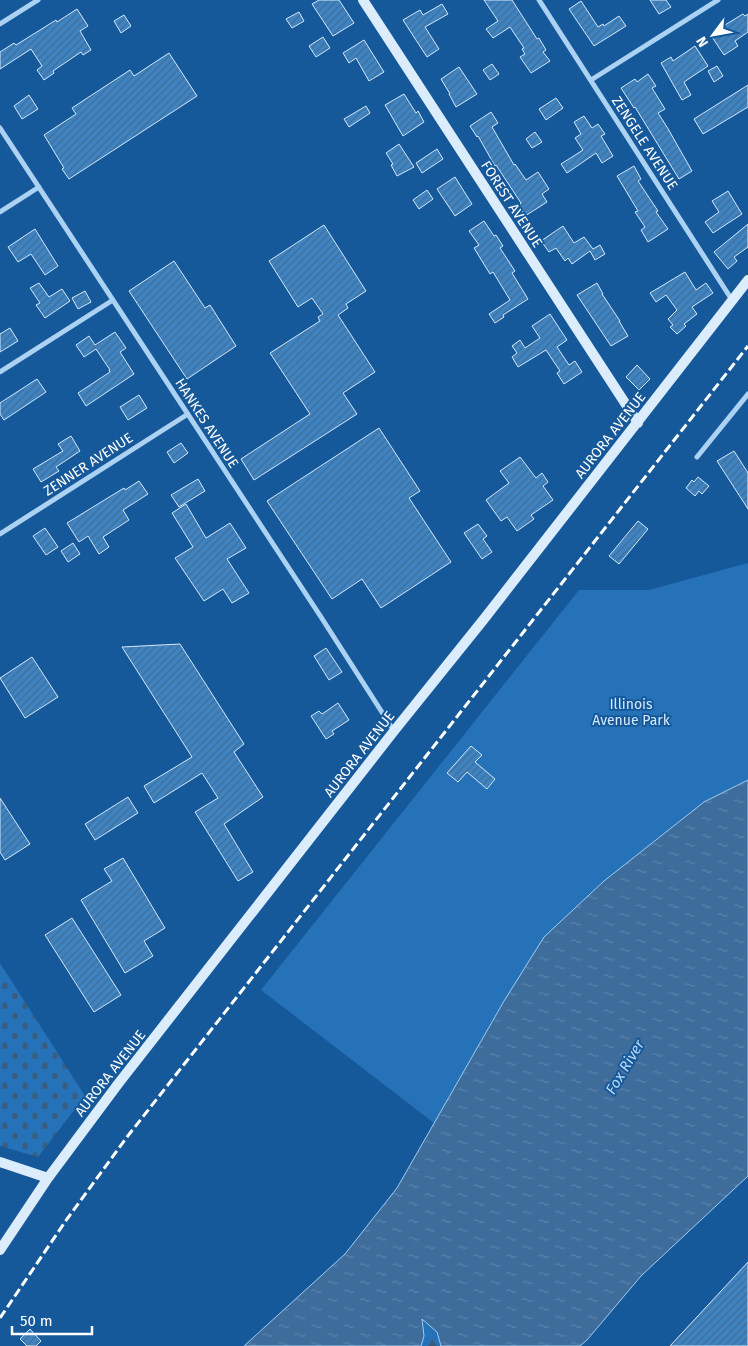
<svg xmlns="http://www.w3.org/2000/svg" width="748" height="1346" font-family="'Fira Sans',sans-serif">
<defs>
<pattern id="forest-firs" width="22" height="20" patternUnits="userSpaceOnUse" patternTransform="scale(1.25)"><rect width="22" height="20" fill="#2572b8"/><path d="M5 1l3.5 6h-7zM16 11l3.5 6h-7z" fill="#3a5d7d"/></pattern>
<pattern id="cemetery-stones" width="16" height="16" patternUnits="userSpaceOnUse" patternTransform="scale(1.25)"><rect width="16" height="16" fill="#2572b8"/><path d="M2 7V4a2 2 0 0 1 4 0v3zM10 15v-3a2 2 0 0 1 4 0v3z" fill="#3a5d7d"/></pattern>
<pattern id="water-ripples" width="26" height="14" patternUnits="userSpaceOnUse" patternTransform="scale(1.25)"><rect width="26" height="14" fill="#3e6d9c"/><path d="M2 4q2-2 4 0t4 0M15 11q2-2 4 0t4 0" fill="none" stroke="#5b83ab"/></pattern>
<pattern id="building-hatch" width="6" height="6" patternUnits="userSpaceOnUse" patternTransform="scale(1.25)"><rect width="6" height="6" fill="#3e83c2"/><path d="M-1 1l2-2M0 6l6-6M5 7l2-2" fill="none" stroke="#446d93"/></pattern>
</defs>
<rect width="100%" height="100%" fill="#16599b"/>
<path fill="url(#forest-firs)" d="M422,1318L437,1332L441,1346H421L424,1336Z"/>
<path fill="url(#cemetery-stones)" d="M0,963L85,1096L38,1157L0,1146Z"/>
<path fill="#2572b8" d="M748,563V780L704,802L604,881L504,1001L434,1123L261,990L579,590H649Z"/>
<path fill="url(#water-ripples)" stroke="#9ecdf5" d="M748,780V1176L641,1276L587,1340L580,1346H441L437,1332L422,1319L424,1336L421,1346H244L345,1254L397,1188L504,1001L544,937L604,881L704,802Z"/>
<path fill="url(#building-hatch)" stroke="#d3e9fd" d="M319,0H339L354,23L333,36L312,4Z
M484,0H512L537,39L539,38L546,50L543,52L550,61L531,73L520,57L525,54L522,49L524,48L510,27L493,38L486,29L498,21Z
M650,0H666L671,7L659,14Z
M581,1L598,27L603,24L604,26L619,16L626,26L594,46L569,9Z
M442,4L448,14L425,27L439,49L427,57L403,20L420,10L423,15Z
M77,9L88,26L80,31L91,50L83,55L81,52L53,71L54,73L44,80L37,70L42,66L31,49L0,69V52L14,43L16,45L56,20L57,22Z
M299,12L304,21L292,28L286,19Z
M743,14L745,16L748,14V32L735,41L738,46L724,55L710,34Z
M124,15L131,26L121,33L114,21Z
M323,37L330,48L316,57L309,46Z
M364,40L384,72L369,81L356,58L349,63L343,53Z
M695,46L708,66L684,82L691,95L682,100L661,63L671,57L673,61Z
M169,53L197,96L69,179L62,169L64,168L44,135L76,114L72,108L130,70L134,76Z
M492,64L499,74L490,80L483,70Z
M717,66L723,76L714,82L708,71Z
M459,67L477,94L456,107L449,94H450L441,79Z
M648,74L656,86L652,88L665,109L658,113L667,127L692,171L679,179L635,107L634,108L621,88L635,79L637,82Z
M748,85V107L703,134L694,119Z
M404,94L416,113L418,111L424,122L403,136L385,105Z
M29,95L38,109L22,119L14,106Z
M556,98L563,108L546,120L539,109Z
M366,106L370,113L349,127L344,119Z
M491,112L498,123L492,127L514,165L515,164L526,180L538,172L549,189L542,194L547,202L525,216L519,205L521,203L496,165L495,166L478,136L477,137L470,126Z
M584,116L592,128L598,124L605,134L601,136L613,156L602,163L596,153L567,173L561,164L583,150L575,138L581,134L574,122Z
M535,132L542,142L532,148L526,139Z
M399,144L414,167L397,176L391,165L393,164L386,153Z
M437,149L443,159L422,173L416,163Z
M634,166L641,179L638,181L658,211L656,212L668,229L648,242L641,230L645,227L635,212L638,211L617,176Z
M455,177L472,204L455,216L437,189Z
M427,190L433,199L419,209L413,200Z
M728,191L742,214L713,233L705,222L719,212L712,201Z
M484,221L494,236L496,235L503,246L500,248L515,271L512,273L528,299L503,315L504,317L495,323L489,314L510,300L493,272L490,274L474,248L479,245L469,231Z
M748,224V247L734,257L737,261L728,269L714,252Z
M324,225L366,291L346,304L348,308L338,315L375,372L343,393L357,414L254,480L241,459L310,414L270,353L320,321L318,317L323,314L312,298L298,307L269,261Z
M563,226L574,243L584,237L593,249L600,245L605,254L595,260L590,251L572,264L568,258L565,261L556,248L549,252L541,241Z
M35,229L58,266L45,275L31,254L18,262L8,247Z
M174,261L205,308L210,305L236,346L187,379L129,291Z
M685,272L696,290L706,283L713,293L692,307L697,314L684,324L686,326L677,334L670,327L673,325L668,319L677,310L666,295L656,302L650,293Z
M39,283L49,297L62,289L70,301L45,318L36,305L40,303L30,288Z
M597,283L603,294H602L620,321H619L628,336L611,346L577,295Z
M85,291L91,302L78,309L72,298Z
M550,314L567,340L557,347L569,365L575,361L582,372L564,384L557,373L560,371L546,350L518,367L512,357L517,353L512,346L520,340L525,348L540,338L532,326Z
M10,328L18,341L0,352V334Z
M115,332L126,348L120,352L134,374L86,406L78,393L110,372L109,370H110L96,349L84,357L76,345L89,336L95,345Z
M637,365L650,379L639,390L626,377Z
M37,379L46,392L4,420L0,414V403Z
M139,395L147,408L128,420L120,407Z
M379,428L420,491L409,498L451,562L381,608L362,579L332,599L267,501Z
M71,436L80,451L56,467L59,471L41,482L33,469L63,451L58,444Z
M181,443L188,453L174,463L167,452Z
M734,451L748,473V509L717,461Z
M520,457L536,478L542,473L548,482L543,486L553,500L531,515L534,519L517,531L507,517L501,521L486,500L509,483L500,471Z
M698,477L709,486L702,494L699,491L695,496L686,488L692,480L694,482Z
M198,479L205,491L179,507L171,495Z
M139,481L148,494L123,510L129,520L103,537L109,547L99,554L88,536L79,542L67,523L124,488L125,490Z
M186,504L206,538L230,523L246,548L227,559L249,593L232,603L223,589L204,601L175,558L193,547L172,513Z
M638,521L648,529L619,564L609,556Z
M478,524L487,536L483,539L492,552L482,559L464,533Z
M45,528L58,547L46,555L33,536Z
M73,543L80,554L68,562L61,551Z
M180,644L244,744L234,752L263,797L224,824L253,872L238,881L195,812L218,798L202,773L154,803L144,786L192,757L122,647Z
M326,648L342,672L329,680L314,656Z
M32,657L58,697L25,718L0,678Z
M338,703L349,720L332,731L334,734L326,739L311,716L319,711L322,714Z
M471,746L482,755L475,762L495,779L487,789L467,772L458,782L447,773Z
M128,797L138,813L95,840L85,824Z
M0,798L30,844L5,860L0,852Z
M123,858L165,928L144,941L153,956L125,973L81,900L112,881L104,869Z
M72,918L121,995L94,1012L45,935Z
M748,1262V1346H670Z
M30,1329L41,1341L36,1346H27L20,1339Z"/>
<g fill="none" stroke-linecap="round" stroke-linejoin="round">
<path stroke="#abd1f3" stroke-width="5" d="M539,0L732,300
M0,24L38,0
M591,80L718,0
M0,128L321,617L394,731
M0,212L39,187
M0,372L113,300
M697,457L748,394
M0,534L188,414"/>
<path stroke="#dbecfc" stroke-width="10" d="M363,0L638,423
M0,1162L48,1178
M0,1250L48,1178L118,1084L394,731L484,619L748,280"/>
<path stroke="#fff" stroke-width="3" stroke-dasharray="9 4" stroke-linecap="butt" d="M0,1318L67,1219L127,1137L748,346"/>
</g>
<g text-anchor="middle" stroke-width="4" stroke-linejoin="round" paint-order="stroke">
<g font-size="14" fill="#fff" stroke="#16599b">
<text transform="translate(645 143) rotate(57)" y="5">ZENGELE AVENUE</text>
<text transform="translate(512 204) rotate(57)" y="5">FOREST AVENUE</text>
<text transform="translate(207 423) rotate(57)" y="5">HANKES AVENUE</text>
<text transform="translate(610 435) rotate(-52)" y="5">AURORA AVENUE</text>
<text transform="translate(88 464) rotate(-33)" y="5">ZENNER AVENUE</text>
<text transform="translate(359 754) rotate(-52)" y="5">AURORA AVENUE</text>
<text transform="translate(110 1073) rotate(-52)" y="5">AURORA AVENUE</text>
</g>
<g font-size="14" fill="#d3e9fd" stroke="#16599b">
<text x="631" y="709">Illinois<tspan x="631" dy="16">Avenue Park</tspan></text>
</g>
<g font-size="15" font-style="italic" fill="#b8daf9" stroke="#16599b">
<text transform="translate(625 1067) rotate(-59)" y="5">Fox River</text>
</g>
</g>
<g transform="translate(713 35) rotate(238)" stroke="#16599b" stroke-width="4" paint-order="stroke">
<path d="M0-4L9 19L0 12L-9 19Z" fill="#ffffff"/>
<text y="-8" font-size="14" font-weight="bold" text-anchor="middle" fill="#ffffff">N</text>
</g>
<path d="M12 1326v8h80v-8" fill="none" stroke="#ffffff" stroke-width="2.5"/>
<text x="20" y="1326" font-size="15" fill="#ffffff" stroke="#16599b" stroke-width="4" paint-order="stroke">50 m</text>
</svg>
